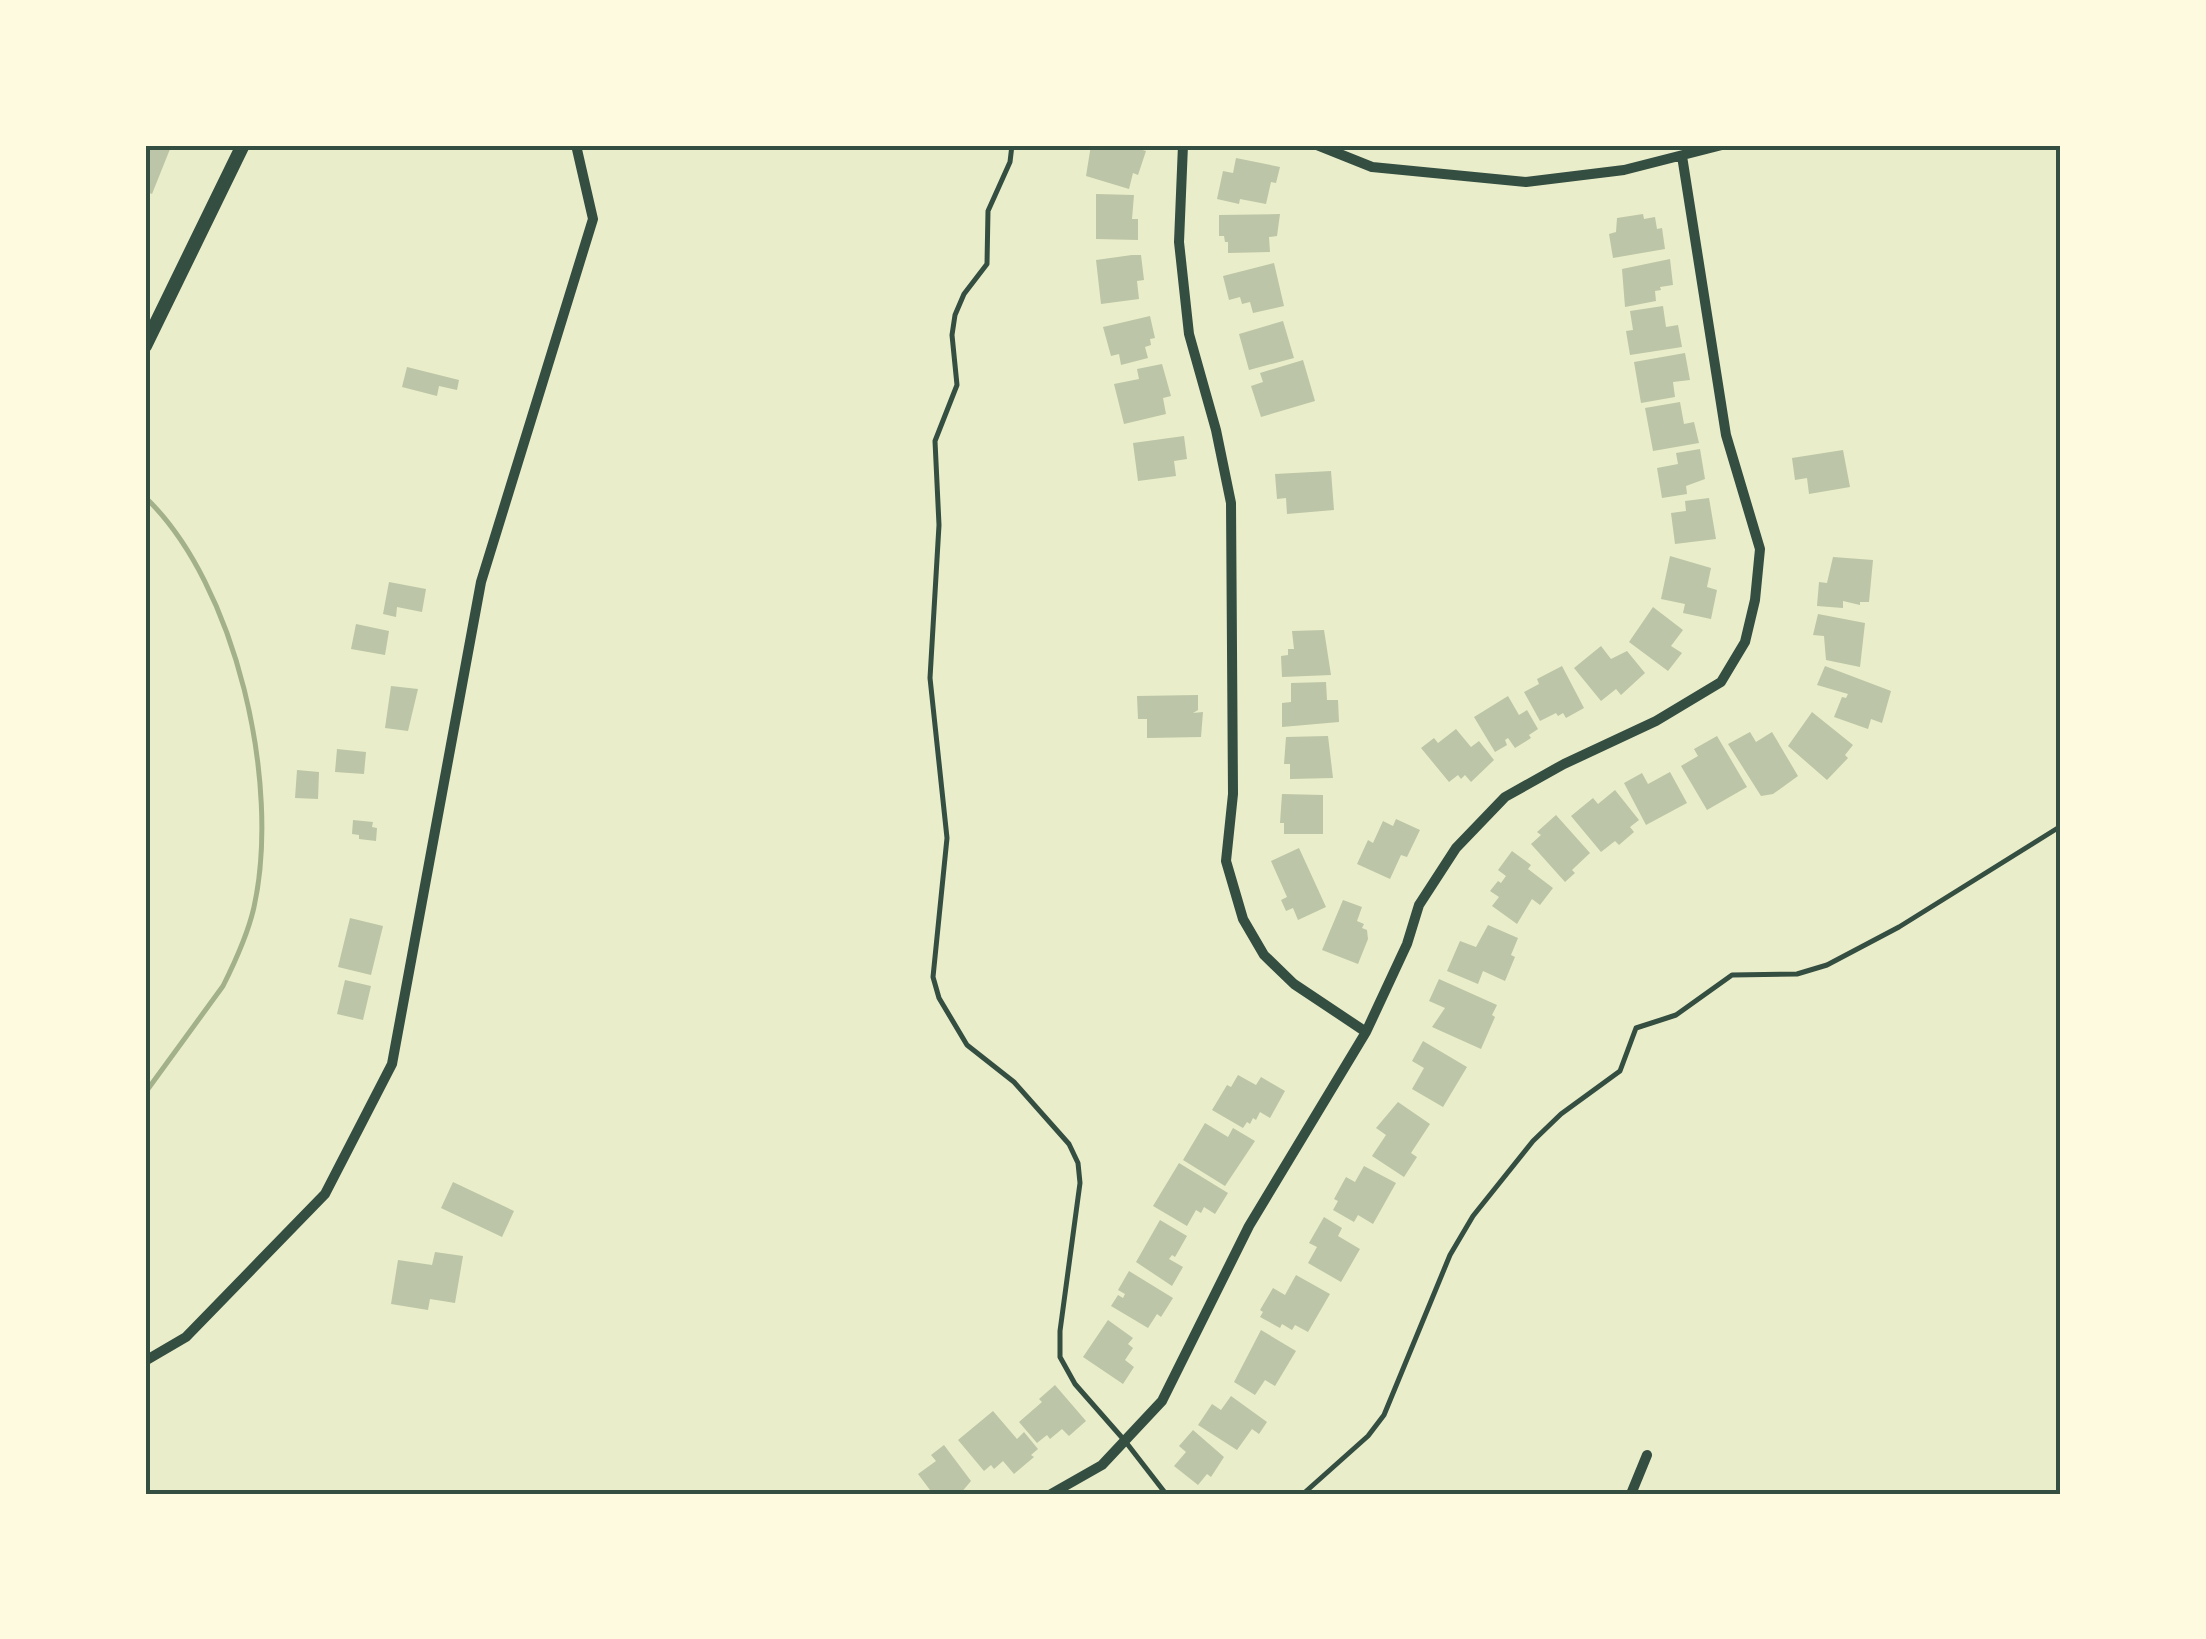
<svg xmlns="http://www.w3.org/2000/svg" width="2206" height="1639" font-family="Roboto,sans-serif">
<rect width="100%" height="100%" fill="#e9edc9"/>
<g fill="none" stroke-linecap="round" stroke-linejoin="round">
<path stroke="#a3b18a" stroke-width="5" d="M145,497C237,585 281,785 254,907C248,934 235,962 223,986L145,1093"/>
</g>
<path fill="#bcc5a7" d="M150,145L170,149L152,194L145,191V157Z
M1091,145H1125L1146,151L1138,175L1133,173L1129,189L1086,176Z
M1236,158L1280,167L1276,183L1271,182L1266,204L1240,199L1239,204L1217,199L1223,171L1233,173Z
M1096,194L1134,195L1132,219H1138V240L1096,239Z
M1280,214L1277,236L1269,237L1270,252L1228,253V242H1225L1224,236H1219V215Z
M1643,214L1644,219L1655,217L1657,229L1662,228L1665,249L1613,258L1609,234L1616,232L1617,218Z
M1132,255H1141L1144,280L1137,281L1139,299L1101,304L1096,260Z
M1670,259L1673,285L1660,287L1661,290L1655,291L1656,301L1625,307L1622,269Z
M1274,263L1284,306L1253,313L1250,302L1242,304L1240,297L1229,300L1223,276Z
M1663,306L1666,327L1678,325L1682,347L1630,355L1626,331L1633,330L1630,311Z
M1150,316L1155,338L1150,339L1151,345L1145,347L1148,358L1121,365L1119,354L1111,356L1103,327Z
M1283,321L1294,358L1249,370L1239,334Z
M1685,353L1690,380L1673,382L1675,397L1641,403L1634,362Z
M1303,360L1315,401L1261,417L1251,386L1263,382L1260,373Z
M1162,364L1171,396L1163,398L1166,414L1124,424L1114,384L1139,379L1137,369Z
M407,367L459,380L457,390L439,386L437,396L402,387Z
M1680,402L1684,424L1694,422L1699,443L1653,451L1645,408Z
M1184,436L1187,459L1174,461L1176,476L1138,481L1133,443Z
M1700,449L1705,479L1686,486L1687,494L1662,498L1657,468L1678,464L1676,453Z
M1843,450L1850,487L1809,494L1807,478L1795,480L1792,458Z
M1331,471L1334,510L1287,514L1286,498L1277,499L1275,474Z
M1709,498L1716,539L1675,544L1671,513L1686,511L1685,501Z
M1670,556L1711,568L1707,587L1717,590L1711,619L1683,613L1685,604L1661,599Z
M1833,557L1873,560L1869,602H1860V605L1843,601V608L1817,606L1819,582L1827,583Z
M389,582L426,589L422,612L397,607L396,617L383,614Z
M1653,607L1683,630L1671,646L1682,653L1668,671L1629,642Z
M1818,614L1865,623L1860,667L1826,660L1824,636L1813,635Z
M356,624L389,631L385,655L351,649Z
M1324,630L1331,675L1282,677L1281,656L1288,655V649H1294L1292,631Z
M1601,646L1611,659L1627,651L1645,673L1621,695L1616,689L1601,701L1574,668Z
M1562,666L1584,708L1566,718L1563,713L1558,716L1556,713L1540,721L1524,692L1539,684L1537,679Z
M1825,666L1891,691L1882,723L1871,719L1868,729L1834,717L1842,697L1846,698L1848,694L1817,685Z
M1326,682L1327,700H1338L1339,722L1282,727V703L1291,702V683Z
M391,686L418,689L408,731L385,728Z
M1198,695V710L1193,713L1203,712L1201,737L1147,738V719H1138L1137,696Z
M1508,696L1519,715L1527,710L1538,729L1529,735L1531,738L1515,748L1508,738L1505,740L1507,745L1495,752L1474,717Z
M1812,712L1853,745L1845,755L1848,758L1827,780L1788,746Z
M1456,729L1471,747L1479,741L1494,760L1471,782L1465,775L1461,779L1458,775L1449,782L1421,748L1434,738L1438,743Z
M1750,732L1756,742L1772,732L1798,776L1773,794L1761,796L1728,744Z
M1328,736L1333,778L1290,779V764H1284L1286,737Z
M1717,736L1747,787L1707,810L1681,766L1698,756L1694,749Z
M337,749L366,752L364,774L335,772Z
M297,770L319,772L318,799L295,798Z
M1670,772L1687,803L1646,825L1624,783L1642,773L1648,784Z
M1615,790L1639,820L1630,827L1634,832L1619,845L1615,841L1601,852L1571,816L1593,798L1598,804Z
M1282,794L1323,795V834H1284V823H1280Z
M1556,815L1590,853L1572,870L1575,873L1565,882L1531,844L1541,835L1537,832Z
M1396,819L1420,830L1407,857L1401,855L1390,879L1357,864L1368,840L1373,843L1383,821L1393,826Z
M353,820L373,822L372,827L377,828L376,841L359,839V835L352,834Z
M1299,848L1326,907L1298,920L1293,908L1286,911L1281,900L1287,897L1271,861Z
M1512,851L1531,865L1528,869L1553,888L1540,905L1532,899L1517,924L1492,906L1499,897L1490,891L1498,881L1501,883L1506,876L1498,870Z
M1343,900L1362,907L1357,921L1364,924L1362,928L1367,930L1368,939L1358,964L1322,950Z
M350,918L383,926L371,975L338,967Z
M1488,925L1518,938L1511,955L1515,957L1505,981L1483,971L1478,984L1447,971L1460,941L1476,947Z
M1439,979L1497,1005L1492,1015L1495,1017L1481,1049L1432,1027L1445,1008L1429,1001Z
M345,980L371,986L363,1020L337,1014Z
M1423,1041L1467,1067L1443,1107L1412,1089L1424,1068L1412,1061Z
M1238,1075L1256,1085L1261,1077L1285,1091L1270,1118L1260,1112L1256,1120L1253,1118L1250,1124L1247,1122L1243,1128L1212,1110L1227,1085L1231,1087Z
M1398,1102L1430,1124L1411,1153L1417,1157L1404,1177L1372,1156L1386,1135L1376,1128Z
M1205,1123L1228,1137L1233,1128L1255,1141L1225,1186L1183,1160Z
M1179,1163L1228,1193L1215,1214L1204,1207L1201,1213L1196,1210L1187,1226L1153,1206Z
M1364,1166L1396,1183L1373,1224L1358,1215L1354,1222L1333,1210L1338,1201L1334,1199L1346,1177L1355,1182Z
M453,1182L514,1211L502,1237L441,1208Z
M1324,1217L1342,1228L1338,1236L1360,1249L1341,1282L1308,1263L1317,1247L1309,1243Z
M1160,1220L1187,1236L1175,1257L1172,1255L1169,1259L1183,1267L1172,1286L1136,1262Z
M435,1252L463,1256L455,1303L430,1299L428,1310L391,1304L398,1260L432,1265Z
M1129,1271L1173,1298L1161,1317L1157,1314L1148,1328L1111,1306L1118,1295L1123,1298L1125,1294L1118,1290Z
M1296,1275L1330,1294L1308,1332L1295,1325L1292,1330L1282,1324L1280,1328L1260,1317L1263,1312L1260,1310L1273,1288L1285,1295Z
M1108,1320L1133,1338L1128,1344L1133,1348L1125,1360L1134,1367L1123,1384L1083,1357Z
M1261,1330L1296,1351L1275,1386L1265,1380L1255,1395L1234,1382Z
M1055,1385L1086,1421L1069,1436L1062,1429L1050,1439L1047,1435L1037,1443L1019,1422L1042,1402L1039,1399Z
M1231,1396L1267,1422L1259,1434L1252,1429L1237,1450L1198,1425L1212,1404L1221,1410Z
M993,1411L1017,1439L1024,1432L1038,1449L1031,1455L1034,1457L1014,1474L1003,1461L994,1469L991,1465L984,1471L958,1440Z
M1193,1430L1224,1457L1211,1477L1207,1474L1198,1485L1174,1466L1186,1452L1179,1446Z
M944,1445L971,1481L960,1494H933L918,1474L936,1461L931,1455Z"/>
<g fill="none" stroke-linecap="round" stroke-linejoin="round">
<path stroke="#344e41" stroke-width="5" d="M1012,145L1010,162L988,211L987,264L964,294L955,315L952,335L957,385L935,441L939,525L930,678L947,838L933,977L939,998L967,1045L1014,1082L1069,1144L1078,1163L1080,1183L1060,1331V1357L1075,1384L1125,1441L1166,1494
M1303,1494L1368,1436L1384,1415L1450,1255L1473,1216L1533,1141L1561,1114L1620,1071L1636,1028L1676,1015L1732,975L1797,974L1827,965L1899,927L2061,826"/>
<path stroke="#344e41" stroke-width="10" d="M1183,145L1179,242L1189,334L1216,430L1231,503L1233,794L1226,861L1243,919L1264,955L1294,984L1366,1032
M1317,145L1372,167L1526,182L1624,170L1722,145
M145,1361L186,1337L325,1194L392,1064L481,582L593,219L576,145
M1051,1494L1102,1465L1162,1401L1249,1226L1366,1032L1407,944L1419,905L1456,848L1505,797L1564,764L1656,721L1721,682L1745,642L1755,600L1760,549L1726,435L1682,156
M1631,1494L1647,1455"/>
<path stroke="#344e41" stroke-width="14" d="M145,346L243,145"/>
</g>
<rect width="2206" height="1639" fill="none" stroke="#fefae0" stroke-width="295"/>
<rect x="148" y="148" width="1910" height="1344" fill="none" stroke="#344e41" stroke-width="4"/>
</svg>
